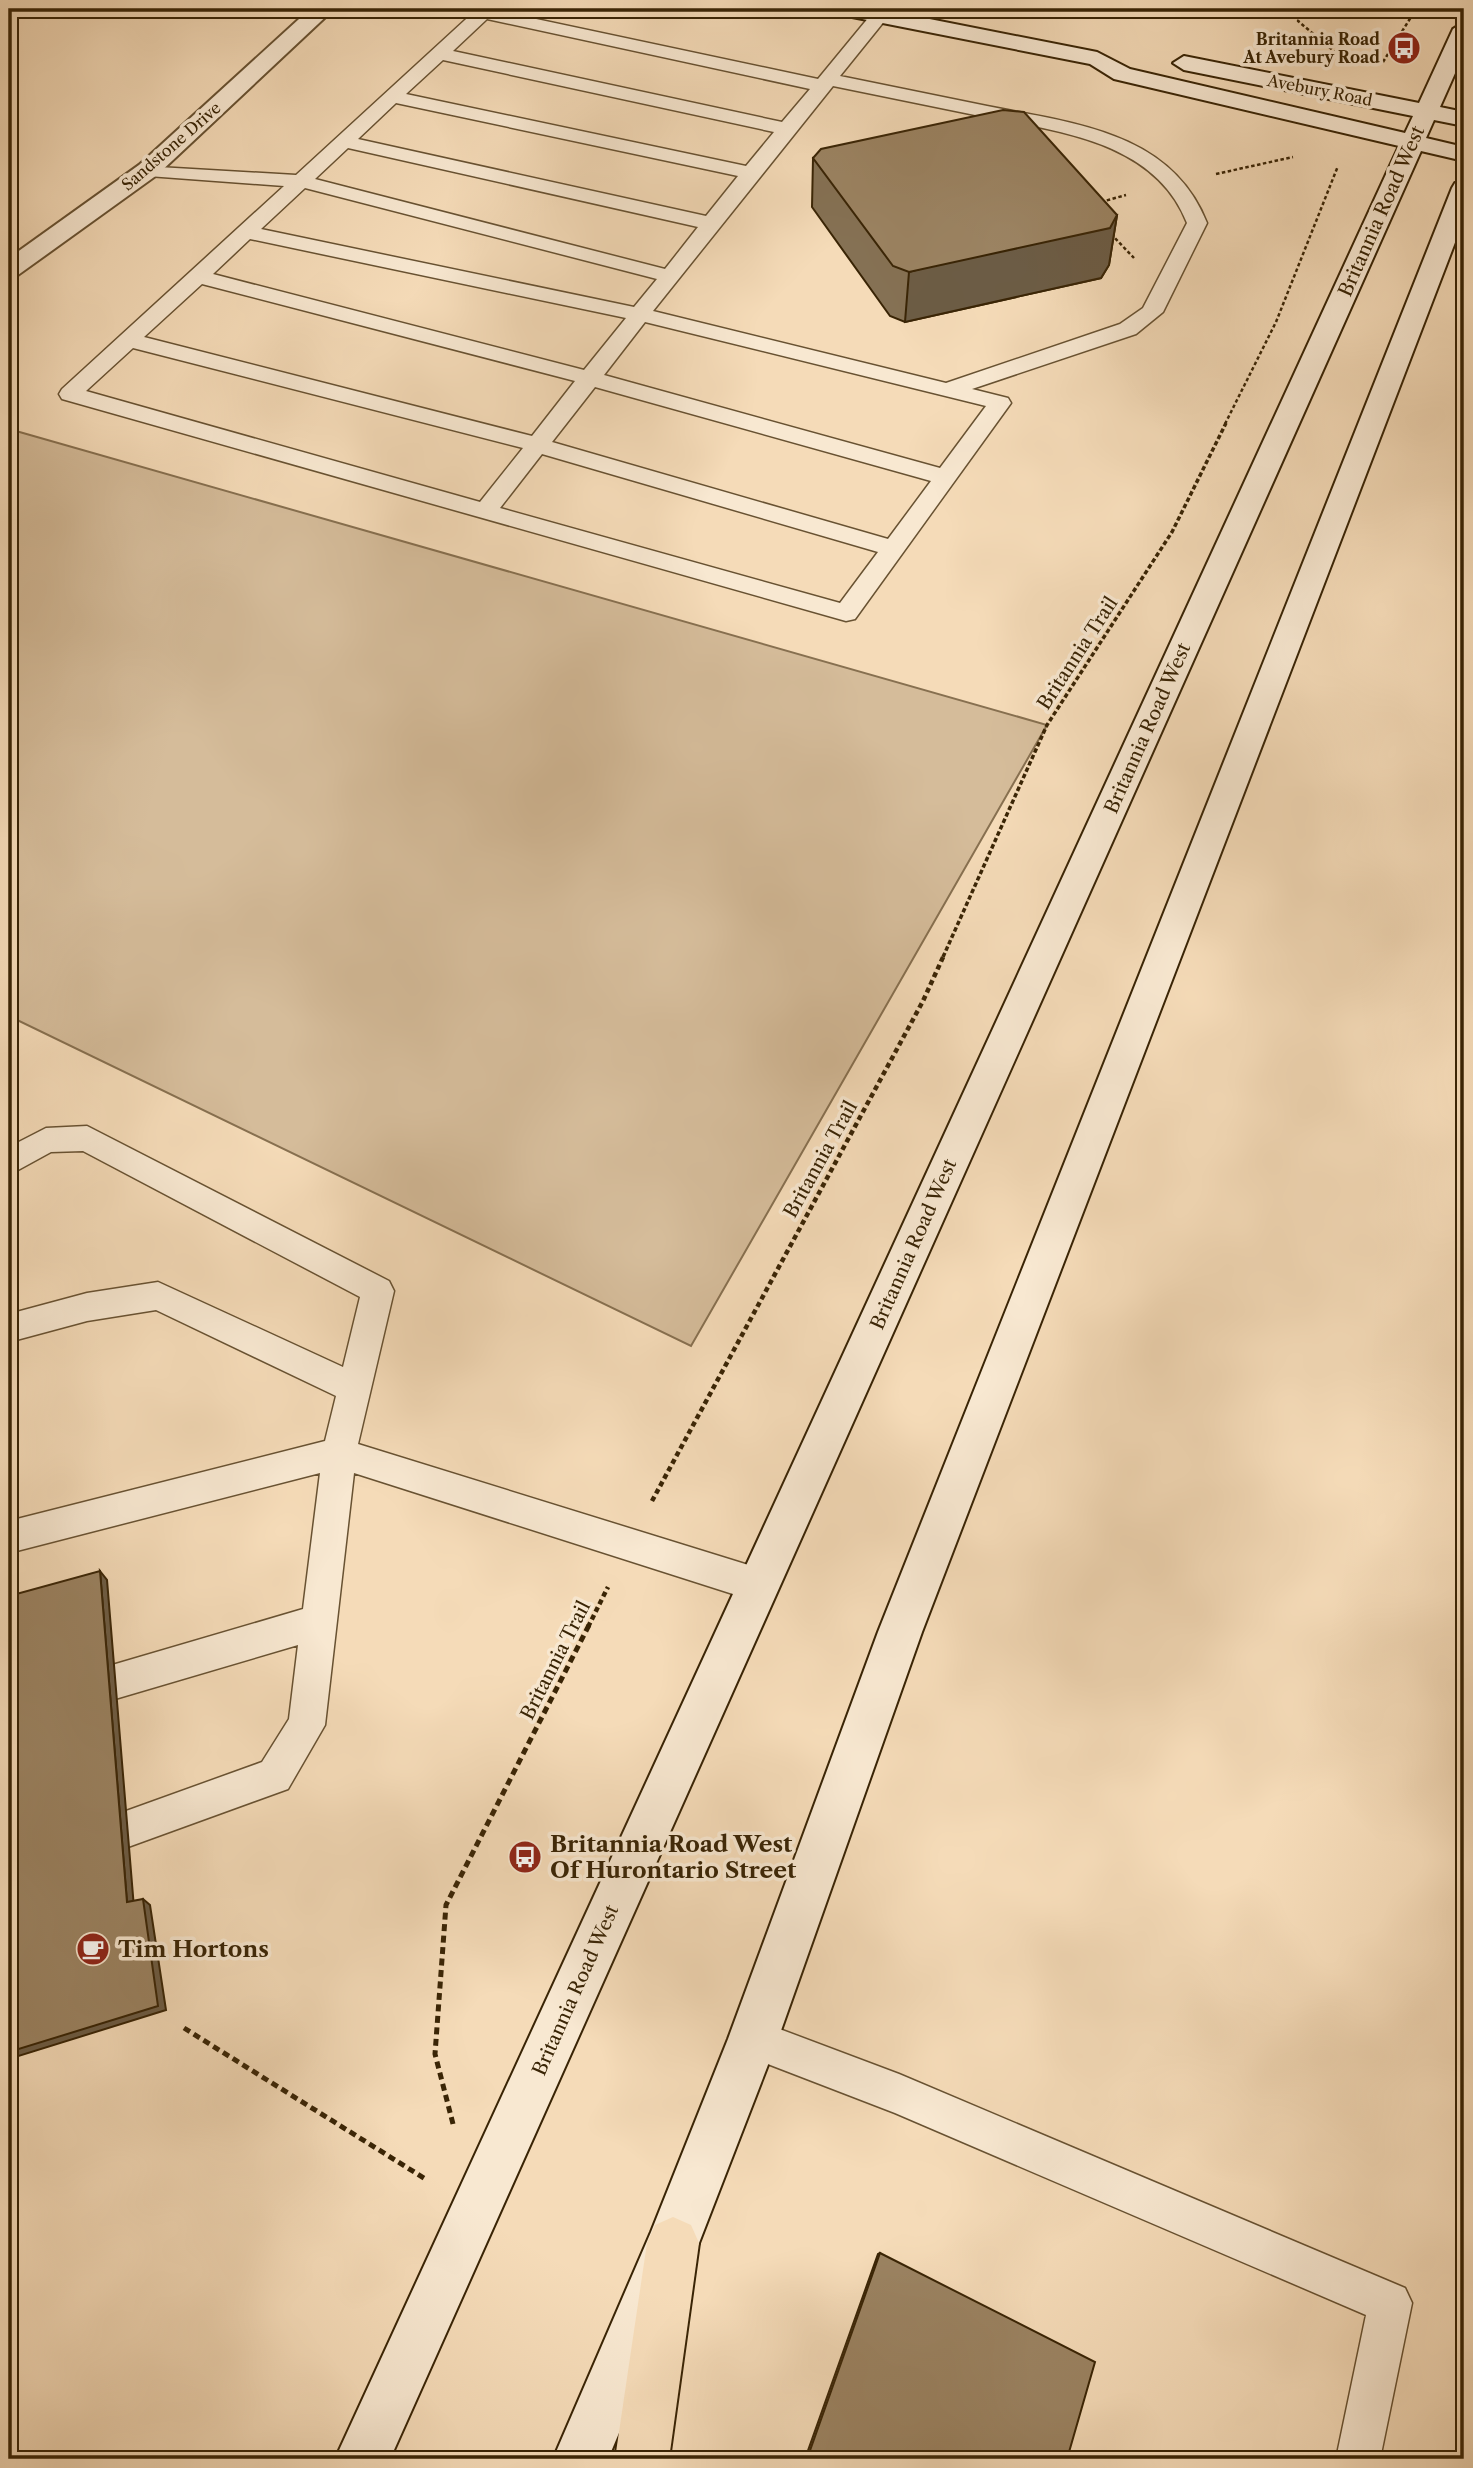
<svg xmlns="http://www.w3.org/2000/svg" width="1473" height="2468" font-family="'Libre Caslon Text',serif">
<rect width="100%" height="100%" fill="#f5dbb8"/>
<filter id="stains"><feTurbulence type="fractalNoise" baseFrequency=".00286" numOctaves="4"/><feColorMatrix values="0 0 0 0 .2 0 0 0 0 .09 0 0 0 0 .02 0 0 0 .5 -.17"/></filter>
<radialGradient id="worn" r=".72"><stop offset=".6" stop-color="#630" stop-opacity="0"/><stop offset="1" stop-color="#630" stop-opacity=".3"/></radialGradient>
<path fill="#d5bc9a" stroke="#877050" stroke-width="2" d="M9,429L1047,725L691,1346L9,1016Z"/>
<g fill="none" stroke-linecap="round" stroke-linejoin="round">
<defs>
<path id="lane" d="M477,9H489L818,79L874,11H886L889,15L886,19L840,76C889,86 938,96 987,106C1071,123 1171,131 1207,223L1163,312L1136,334L972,389L1008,398L1011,403L855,619L846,621L62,399L59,394L62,389L284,186L148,176L141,174L138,170L141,166L296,175ZM487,19L810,89L782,122L453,51ZM443,60L774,132L746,166L406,94ZM833,86C882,96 931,106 980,116C1055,131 1155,140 1187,223L1143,308L1120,324L946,383L653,311ZM396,103L738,176L706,216L358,139ZM348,148L698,227L665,269L315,179ZM305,188L657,279L634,307L261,229ZM250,239L626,318L584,370L213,274ZM202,284L575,381L532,436L144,337ZM645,322L986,406L940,468L604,375ZM133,348L523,448L480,502L86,391ZM595,387L931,481L888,539L552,442ZM542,454L878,552L840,603L500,508Z
M87,1126L389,1281L394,1291L358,1444L758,1568L770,1573L776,1585L770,1597L758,1602L354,1473L325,1725L288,1789L128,1847L115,1841L109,1828L115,1815L262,1762L289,1719L298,1645L115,1699L102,1694L97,1681L102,1668L303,1609L320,1473L9,1553V1521L325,1441L336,1396L156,1310L87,1321L9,1342V1314L87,1293L158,1282L343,1367L360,1297L83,1151L51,1152L9,1175V1147L46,1128Z
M753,2019L899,2074L1405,2288L1412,2303L1380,2459H1336L1366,2315L895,2113L739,2053L733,2039L739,2025Z"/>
<path id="street" d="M310,9H334L157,175L18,275L9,278V258L139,165Z"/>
<path id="secondary" d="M836,9H879L1097,52L1130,69L1405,133L1413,116L1184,70L1173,63L1184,56L1419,103L1453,29L1464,22V53L1440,107L1464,112V126L1434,120L1426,138L1464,147V161L1421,151L390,2459H335L1399,146L1114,79L1090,64L847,16Z
M1464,181V219L922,1632L778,2039L699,2243L608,2459H553L651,2232L728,2039L878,1632L1452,188L1455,183Z"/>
<path id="primary" d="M673,2217L691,2225L699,2243L669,2459H615L647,2243L655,2225Z"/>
</defs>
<use href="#lane" stroke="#685232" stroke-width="3"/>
<use href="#street" stroke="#685232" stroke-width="4"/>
<use href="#secondary" stroke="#392405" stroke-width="4"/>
<use href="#primary" stroke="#392405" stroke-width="4"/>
<path stroke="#392405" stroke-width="2.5" stroke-dasharray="3.5 2.5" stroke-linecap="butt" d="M1304,9L1298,21L1335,52
M1383,62L1416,9
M1216,174L1293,157
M1101,202L1126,195
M1111,234L1134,258
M1225,424L1276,322L1338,166"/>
<path stroke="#392405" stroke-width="3.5" stroke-dasharray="4.5 2.5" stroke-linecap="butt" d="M943,957L1047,725L1172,532L1226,423"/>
<path stroke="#392405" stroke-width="4.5" stroke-dasharray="5 3.5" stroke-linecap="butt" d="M652,1501L923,1001L944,955
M588,1627L608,1587"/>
<path stroke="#392405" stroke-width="5" stroke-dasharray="7 4.5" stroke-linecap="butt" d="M184,2028L427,2180
M453,2124L435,2054L446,1905L589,1625"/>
<use href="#lane" fill="#f8e8d1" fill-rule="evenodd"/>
<use href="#street" fill="#f8e8d1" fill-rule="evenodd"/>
<use href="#secondary" fill="#f8e8d1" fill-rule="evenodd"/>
<use href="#primary" fill="#f5dbb8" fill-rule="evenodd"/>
</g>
<path fill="#857154" stroke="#392405" stroke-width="2" d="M813,158L1117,215L1109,265L1101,278L905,322L890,316L812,207Z
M880,2253L1067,2459H805L878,2254Z"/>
<path fill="#6c5c45" stroke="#392405" stroke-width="2" d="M1117,215L1109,265L1101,278L905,322L909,272Z
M100,1571L107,1580L134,1908L127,1902Z
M143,1899L150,1905L166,2010L9,2059V2052Z"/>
<path fill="#9b8362" stroke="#392405" stroke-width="2" d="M1003,110L1024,112L1117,215L1110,228L909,272L893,266L813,158L821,149Z
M100,1571L127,1902L143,1899L158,2006L9,2052V1596Z
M880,2253L1095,2362L1067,2459H807Z"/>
<defs>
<symbol id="bus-disc" viewBox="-11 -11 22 22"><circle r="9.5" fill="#8f2418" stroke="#f8e8d1"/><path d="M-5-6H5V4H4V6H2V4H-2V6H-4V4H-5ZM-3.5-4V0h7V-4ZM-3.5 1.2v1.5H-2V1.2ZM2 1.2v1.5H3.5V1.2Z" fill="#fff"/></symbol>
<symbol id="cafe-disc" viewBox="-11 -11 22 22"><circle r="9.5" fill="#8f2418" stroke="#f8e8d1"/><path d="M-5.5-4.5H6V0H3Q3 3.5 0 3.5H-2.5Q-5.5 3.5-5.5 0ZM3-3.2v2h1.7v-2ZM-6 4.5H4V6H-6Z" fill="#fff"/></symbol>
</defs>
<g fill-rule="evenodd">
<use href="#bus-disc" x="1385" y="29" width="38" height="38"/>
<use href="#bus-disc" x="506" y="1838" width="38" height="38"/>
<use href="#cafe-disc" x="74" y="1930" width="38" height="38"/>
</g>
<g text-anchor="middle" stroke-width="7" stroke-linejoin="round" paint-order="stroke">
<g font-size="16" font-weight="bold" fill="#392405" stroke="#f8e8d1" text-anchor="end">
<text x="1380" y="45">Britannia Road<tspan x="1380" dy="18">At Avebury Road</tspan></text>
</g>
<g font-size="16" fill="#392405" stroke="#f8e8d1">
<text transform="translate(1320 90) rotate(11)" y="6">Avebury Road</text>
<text transform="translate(171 146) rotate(-41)" y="6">Sandstone Drive</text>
</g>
<g font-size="19" fill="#392405" stroke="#f8e8d1">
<text transform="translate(1381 211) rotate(-66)" y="7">Britannia Road West</text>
<text transform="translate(1077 653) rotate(-57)" y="7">Britannia Trail</text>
<text transform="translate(1147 728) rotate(-66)" y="7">Britannia Road West</text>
<text transform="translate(820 1159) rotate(-61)" y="7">Britannia Trail</text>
<text transform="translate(913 1244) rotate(-66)" y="7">Britannia Road West</text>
<text transform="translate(555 1660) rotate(-63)" y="7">Britannia Trail</text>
<text transform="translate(575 1990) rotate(-66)" y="7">Britannia Road West</text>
</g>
<g font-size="23" font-weight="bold" fill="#392405" stroke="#f8e8d1" text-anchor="start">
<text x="550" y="1852">Britannia Road West<tspan x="550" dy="26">Of Hurontario Street</tspan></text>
<text x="118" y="1957">Tim Hortons</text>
</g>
</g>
<rect width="1473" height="2468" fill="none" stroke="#f5dbb8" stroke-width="35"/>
<rect x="10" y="10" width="1452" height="2447" fill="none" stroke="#392405" stroke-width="3.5"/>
<rect x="18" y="18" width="1438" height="2433" fill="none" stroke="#392405" stroke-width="2"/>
<rect width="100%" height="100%" filter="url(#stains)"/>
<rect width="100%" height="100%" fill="url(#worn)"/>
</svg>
